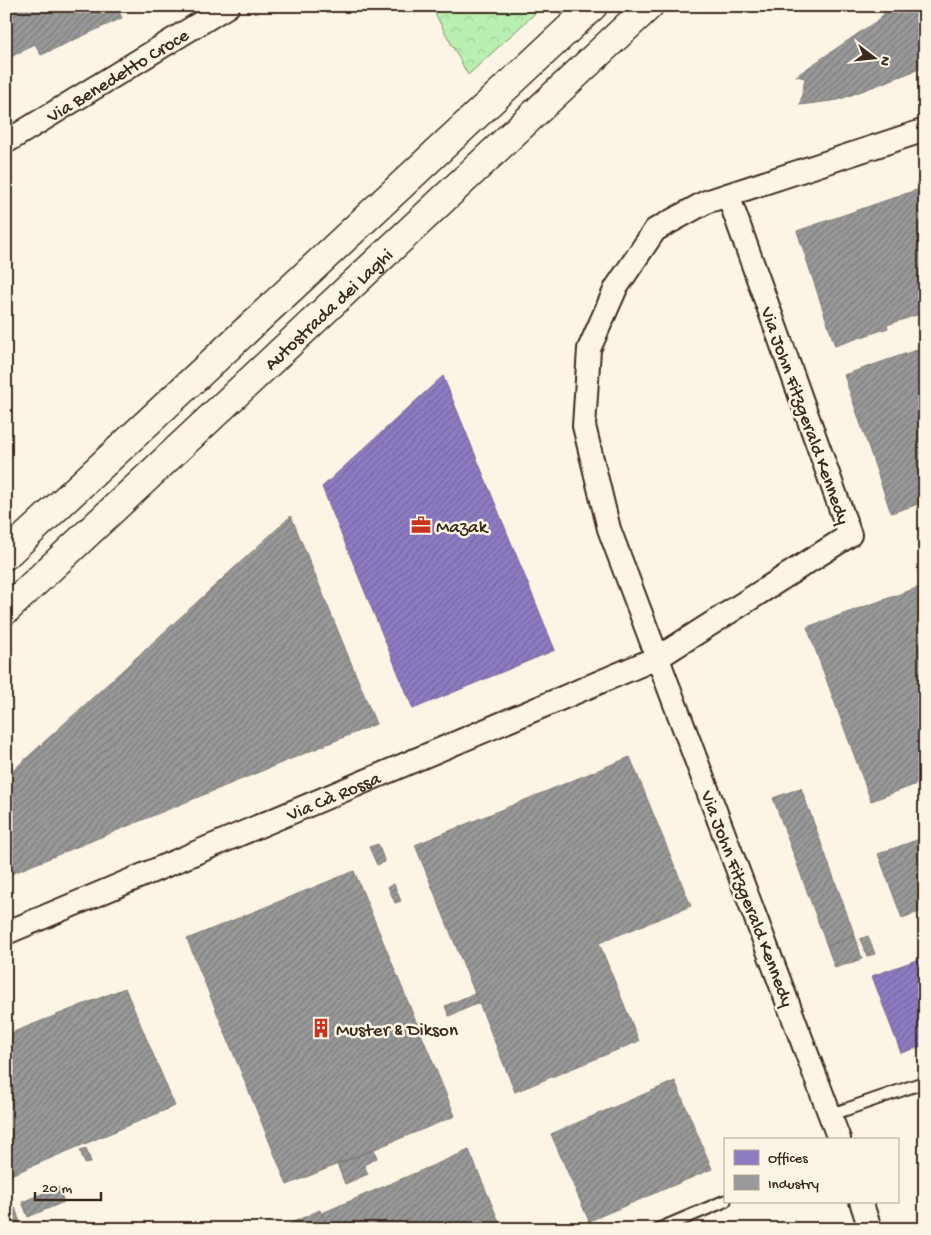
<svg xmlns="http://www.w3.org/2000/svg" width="931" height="1235" font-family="'Gochi Hand',sans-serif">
<defs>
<pattern id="forest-crowns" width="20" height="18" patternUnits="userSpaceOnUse" patternTransform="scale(1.25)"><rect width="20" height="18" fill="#b9efb1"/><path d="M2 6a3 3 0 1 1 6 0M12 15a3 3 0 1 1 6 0" fill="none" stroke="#a0cd98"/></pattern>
<pattern id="offices-hatch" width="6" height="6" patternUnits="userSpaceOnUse" patternTransform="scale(1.25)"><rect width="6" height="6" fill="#8e7cc3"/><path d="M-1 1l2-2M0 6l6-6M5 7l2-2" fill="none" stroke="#75669e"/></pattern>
<pattern id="industry-hatch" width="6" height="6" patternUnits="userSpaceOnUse" patternTransform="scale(1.25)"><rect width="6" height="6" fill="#999"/><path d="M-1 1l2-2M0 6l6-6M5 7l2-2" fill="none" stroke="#7e7d7c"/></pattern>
</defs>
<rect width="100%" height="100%" fill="#fcf5e5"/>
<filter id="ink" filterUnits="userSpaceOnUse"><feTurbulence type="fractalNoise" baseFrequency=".02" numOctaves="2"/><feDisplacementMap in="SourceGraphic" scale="10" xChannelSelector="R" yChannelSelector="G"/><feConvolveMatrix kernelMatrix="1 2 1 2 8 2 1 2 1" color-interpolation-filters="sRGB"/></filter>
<g filter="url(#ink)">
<path fill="url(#forest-crowns)" stroke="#7a8c68" d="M431,6H543L468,75Z"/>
<path fill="url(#offices-hatch)" stroke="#756392" d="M443,376L555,650L413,709L322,487Z
M925,957V1045L901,1053L872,976Z"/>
<path fill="url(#industry-hatch)" stroke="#7d7874" d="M6,6H116L122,18L41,55L35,44L11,57L6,47Z
M891,6H925V67L838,100L800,105L805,78L796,76L878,20Z
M925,187V312L887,325L888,328L835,346L797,231Z
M925,347V502L891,513L844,375Z
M291,516L376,724L6,876V777Z
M925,585V630L919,632L925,648V781L871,801L807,627Z
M630,757L691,906L599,943L639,1041L515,1092L415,845Z
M801,788L855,936L827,946L773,798Z
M925,837V910L902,918L878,854Z
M378,844L385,862L377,865L369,847Z
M354,871L455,1116L287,1185L187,939Z
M394,884L401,901L395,903L388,887Z
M855,936L862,959L835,968L827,946Z
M868,936L875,954L867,956L860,939Z
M125,988L175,1106L6,1177V1035Z
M475,993L479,1003L449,1016L445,1006Z
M675,1081L712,1169L589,1221L551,1134Z
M86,1148L91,1162L85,1164L80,1150Z
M374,1149L377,1158L364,1165L368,1174L345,1184L337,1164Z
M469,1150L502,1229H328L322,1213Z
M58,1187L64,1202L28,1217L22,1202Z
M15,1207L22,1229H12L6,1215V1211Z
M320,1210L328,1229H291L289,1224Z"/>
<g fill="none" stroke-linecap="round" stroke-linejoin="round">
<defs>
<path id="lane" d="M830,1115L925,1082
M659,1229L725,1201"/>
<g id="street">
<path id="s1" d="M6,142L228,6"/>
<path id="s2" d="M6,933L659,657L850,535L728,195"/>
<path d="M839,1139L609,529L584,426L589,349L616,288L655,230L706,202L925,130"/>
<path d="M861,1201L870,1229"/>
</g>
<g id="highway">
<path d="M6,555L593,6"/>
<path id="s3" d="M6,610L649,6"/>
</g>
</defs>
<use href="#lane" stroke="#3b2a1e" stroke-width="15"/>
<use href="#street" stroke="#3b2a1e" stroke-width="26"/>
<use href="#highway" stroke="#3b2a1e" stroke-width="31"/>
<use href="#lane" stroke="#fcf5e5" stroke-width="11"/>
<use href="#street" stroke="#fcf5e5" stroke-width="22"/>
<use href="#highway" stroke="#fcf5e5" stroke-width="28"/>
</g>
</g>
<defs>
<symbol id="office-bare" viewBox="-9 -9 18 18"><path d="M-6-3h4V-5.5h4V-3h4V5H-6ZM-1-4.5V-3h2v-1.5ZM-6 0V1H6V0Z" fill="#c8321e" stroke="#fcf5e5" stroke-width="2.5" paint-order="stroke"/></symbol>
<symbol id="building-bare" viewBox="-9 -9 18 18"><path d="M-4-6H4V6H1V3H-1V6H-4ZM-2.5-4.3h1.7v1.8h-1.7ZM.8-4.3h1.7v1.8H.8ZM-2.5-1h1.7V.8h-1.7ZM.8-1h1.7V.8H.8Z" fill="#c8321e" stroke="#fcf5e5" stroke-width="2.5" paint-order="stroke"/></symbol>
</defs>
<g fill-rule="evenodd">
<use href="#office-bare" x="407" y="511" width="28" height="28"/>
<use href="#building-bare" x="307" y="1014" width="28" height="28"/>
</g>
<g text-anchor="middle" stroke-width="5" stroke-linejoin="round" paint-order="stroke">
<g font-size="19" fill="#3b2a1e" stroke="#fcf5e5">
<text dy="7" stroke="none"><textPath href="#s1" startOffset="130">Via Benedetto Croce</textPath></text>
<text dy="7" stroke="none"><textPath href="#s3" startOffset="441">Autostrada dei Laghi</textPath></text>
<text transform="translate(807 415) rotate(70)" y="7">Via John Fitzgerald Kennedy</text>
<text dy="7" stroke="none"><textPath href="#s2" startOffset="355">Via Cà Rossa</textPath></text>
<text transform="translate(749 898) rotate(69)" y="7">Via John Fitzgerald Kennedy</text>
</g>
<g font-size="19" fill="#3b2a1e" stroke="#fcf5e5" text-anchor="start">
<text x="436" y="532">Mazak</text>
<text x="336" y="1035">Muster &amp; Dikson</text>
</g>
</g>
<rect width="931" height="1235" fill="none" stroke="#fcf5e5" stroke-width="25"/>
<rect x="12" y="12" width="906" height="1210" fill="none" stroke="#3b2a1e" stroke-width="2" filter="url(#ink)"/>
<rect x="724" y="1138" width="175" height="65" fill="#fcf5e5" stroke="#afa495"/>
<rect x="734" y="1150" width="25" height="15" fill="#8e7cc3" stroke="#afa495"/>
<text x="768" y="1162" font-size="15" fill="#3b2a1e">Offices</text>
<rect x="734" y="1175" width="25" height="15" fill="#999999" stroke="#afa495"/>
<text x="768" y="1188" font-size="15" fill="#3b2a1e">Industry</text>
<g transform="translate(874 58) rotate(106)" stroke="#fcf5e5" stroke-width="4" paint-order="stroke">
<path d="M0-4L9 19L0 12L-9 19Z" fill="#3b2a1e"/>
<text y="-8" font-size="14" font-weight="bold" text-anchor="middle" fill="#3b2a1e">N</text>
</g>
<path d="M35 1192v8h66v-8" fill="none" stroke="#3b2a1e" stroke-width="2.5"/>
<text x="42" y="1192" font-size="15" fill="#3b2a1e" stroke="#fcf5e5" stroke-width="4" paint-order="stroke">20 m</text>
</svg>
